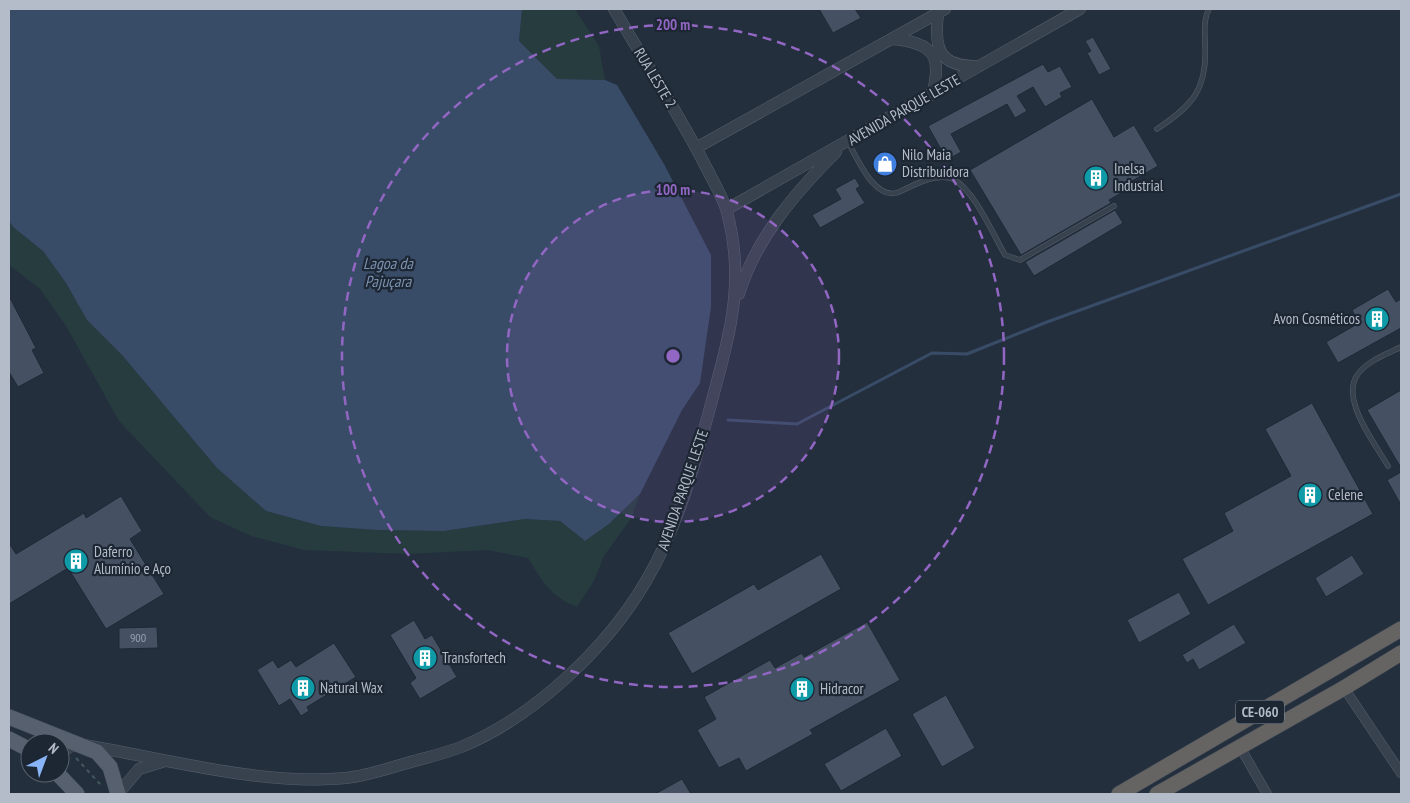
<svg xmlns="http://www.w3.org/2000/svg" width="1410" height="803" font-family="'PT Sans Narrow',sans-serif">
<rect width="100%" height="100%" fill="#242f3e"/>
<path fill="#263c3f" d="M522,9H575L599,46L605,80L557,79L519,41Z
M9,221L13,227L43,251L66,283L87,320L122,355L217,468L266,511L321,526L377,530L444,531L525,519L560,521L585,541L609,524L640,494L632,517L604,556L594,581L577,607C551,597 542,581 528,558L488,550L409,554L304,550L251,536L210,517L119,421L66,326L40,289L9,265Z"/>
<path fill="#394c67" d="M9,9H522L519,41L557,79L605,80L617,85L664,164L711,255V307L700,383L682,410L640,494L609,524L585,541L560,521L525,519L444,531L377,530L321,526L266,511L217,468L122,355L87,320L66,283L43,251L13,227L9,221Z"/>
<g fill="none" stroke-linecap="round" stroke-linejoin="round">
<path stroke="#394c67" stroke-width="3" d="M728,420L797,424L932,353L967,354L1047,322L1401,194"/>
</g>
<path fill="#455162" stroke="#1f2835" d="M819,9H855L861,18L833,33Z
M1093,37L1111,69L1099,75L1087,53L1091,51L1085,41Z
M1043,64L1048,72L1060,66L1072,87L1060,93L1062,97L1045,107L1033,87L1017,96L1027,111L1015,118L1007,104L951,134L961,152L947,160L928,126Z
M1092,99L1114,137L1134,125L1158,166L1132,181L1135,185L1109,200L1111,203L1021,255L970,170Z
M855,178L860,186L856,189L865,203L820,228L812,215L841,199L835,189Z
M1115,210L1123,223L1034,276L1025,262Z
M1388,289L1396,302L1401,299V328L1338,363L1326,342L1359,323L1352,310Z
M9,296L36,348L32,350L44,373L18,387L9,372Z
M1401,390V468L1367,410Z
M1312,403L1373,514L1208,605L1182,559L1233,531L1224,513L1291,476L1265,429Z
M1401,472V505L1387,480Z
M121,496L142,531L130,539L164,594L106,629L68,568L9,604V543L16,554L84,513L86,518Z
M821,554L841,589L692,674L668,633L754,584L758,590Z
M1352,555L1364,574L1326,597L1315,578Z
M1179,592L1191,614L1139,643L1127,620Z
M414,620L425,639L432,635L457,677L420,699L410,683L416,678L390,635Z
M867,622L900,680L810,730L813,734L746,771L739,758L719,768L697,730L716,719L704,697L770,660L775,668L802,653L804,657Z
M1234,624L1246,643L1199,670L1193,659L1187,663L1182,655Z
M157,627L158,648L119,649V628Z
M334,643L356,677L307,707L309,711L301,716L290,699L279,706L257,670L273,660L278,668L291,660L296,667Z
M946,695L975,748L942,767L912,714Z
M886,728L902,756L841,791L824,764Z
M682,779L691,794H655Z"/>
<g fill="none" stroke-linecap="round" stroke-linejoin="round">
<defs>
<path id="service" d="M1157,129C1193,105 1208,89 1205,43C1205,31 1203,20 1209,9
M848,142C857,158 875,202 899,192C910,187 922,180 934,178C940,177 947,176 953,179C975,191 993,234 1005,255L1020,260L1114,206
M1388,466C1376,445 1342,402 1356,377C1364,362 1387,354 1401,347"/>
<path id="minor" d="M1344,688L1401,773
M1240,747L1267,794"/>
<path id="tertiary" d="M938,13C934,48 938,67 978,66
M893,39C933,43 943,55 932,95
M696,148L945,9
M727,209L1080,9
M739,294C756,238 795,193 836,152
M60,753L73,745H84C166,759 263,786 346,778C366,776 387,769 407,763C425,758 443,754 461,747C534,717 607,648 646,581C678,527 695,464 711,404C729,336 746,284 727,212C723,197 713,181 706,167C678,112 644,61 614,9
M118,794L139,769L165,761"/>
<path id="primary" d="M9,717L97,752L110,767L118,794
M9,739L30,750
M57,773L77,794"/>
<path id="trunk" d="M1119,794L1401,629
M1157,794L1344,688L1401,653"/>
</defs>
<use href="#service" stroke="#565f6c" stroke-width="5.5"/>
<use href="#minor" stroke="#565f6c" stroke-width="10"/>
<use href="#tertiary" stroke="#565f6c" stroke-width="12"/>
<use href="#primary" stroke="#414a57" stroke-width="16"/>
<use href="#trunk" stroke="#434c59" stroke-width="16"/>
<path stroke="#44595c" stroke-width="2" stroke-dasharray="4 4" stroke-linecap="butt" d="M76,758L100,784"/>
<use href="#service" stroke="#38414e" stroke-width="4.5"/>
<use href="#minor" stroke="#38414e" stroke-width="9"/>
<use href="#tertiary" stroke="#38414e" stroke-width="11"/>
<use href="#primary" stroke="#56606e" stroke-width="15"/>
<use href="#trunk" stroke="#656462" stroke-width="15"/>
</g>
<circle cx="673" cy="356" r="166" fill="#9266c3" fill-opacity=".12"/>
<g fill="none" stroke="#9266c3" stroke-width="2.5" stroke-dasharray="9 6">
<circle cx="673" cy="356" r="166"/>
<circle cx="673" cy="356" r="331"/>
</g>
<defs>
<symbol id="shop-disc" viewBox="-11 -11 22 22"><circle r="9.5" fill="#3f7fe0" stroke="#1d2633"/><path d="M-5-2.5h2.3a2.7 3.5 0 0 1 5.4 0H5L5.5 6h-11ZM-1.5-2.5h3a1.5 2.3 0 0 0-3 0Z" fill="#fff"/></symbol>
<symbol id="building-disc" viewBox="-11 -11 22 22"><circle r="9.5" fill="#0f9aa8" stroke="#1d2633"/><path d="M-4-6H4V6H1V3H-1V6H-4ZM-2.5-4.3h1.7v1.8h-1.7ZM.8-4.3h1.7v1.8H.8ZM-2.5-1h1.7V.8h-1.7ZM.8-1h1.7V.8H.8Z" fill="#fff"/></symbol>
</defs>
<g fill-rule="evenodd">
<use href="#shop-disc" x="871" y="150" width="28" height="28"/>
<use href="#building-disc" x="1082" y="164" width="28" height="28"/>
<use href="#building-disc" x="1363" y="305" width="28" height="28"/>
<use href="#building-disc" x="1296" y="481" width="28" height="28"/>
<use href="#building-disc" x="62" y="547" width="28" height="28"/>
<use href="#building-disc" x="411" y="644" width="28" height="28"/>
<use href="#building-disc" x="289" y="674" width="28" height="28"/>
<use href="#building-disc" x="788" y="675" width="28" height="28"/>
</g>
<g text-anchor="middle" stroke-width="4.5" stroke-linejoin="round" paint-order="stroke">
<g font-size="12" fill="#98a1af">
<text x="138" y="642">900</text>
</g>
<rect fill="#1d2633" stroke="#878f9c" stroke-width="1" x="1236" y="700.5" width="48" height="23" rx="4"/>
<g font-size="14" font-weight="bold" fill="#b4bcc9">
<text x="1260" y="717">CE-060</text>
</g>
<g font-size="15" fill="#b4bcc9" stroke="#1d2633">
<text transform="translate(655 78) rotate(59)" y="5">RUA LESTE 2</text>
<text transform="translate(904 110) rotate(-30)" y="5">AVENIDA PARQUE LESTE</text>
<text transform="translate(683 490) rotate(-71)" y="5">AVENIDA PARQUE LESTE</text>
</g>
<g font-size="15" fill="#b4bcc9" stroke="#1d2633" text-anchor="start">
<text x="902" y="160">Nilo Maia<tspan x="902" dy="17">Distribuidora</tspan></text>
<text x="1114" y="174">Inelsa<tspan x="1114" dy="17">Industrial</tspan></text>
<text x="1360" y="324" text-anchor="end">Avon Cosméticos</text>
<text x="1328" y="500">Celene</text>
<text x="94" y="557">Daferro<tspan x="94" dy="17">Alumínio e Aço</tspan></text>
<text x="442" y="663">Transfortech</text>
<text x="320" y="693">Natural Wax</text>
<text x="820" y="694">Hidracor</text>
</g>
<g font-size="16" font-style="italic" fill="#7c92b1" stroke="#1d2633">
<text x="388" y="269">Lagoa da<tspan x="388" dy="18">Pajuçara</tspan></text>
</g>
</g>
<circle cx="673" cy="356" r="8" fill="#9266c3" stroke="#1d2633" stroke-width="2.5"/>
<g font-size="15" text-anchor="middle" font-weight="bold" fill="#9266c3" stroke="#1d2633" stroke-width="4.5" stroke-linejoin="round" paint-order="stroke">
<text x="673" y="30">200 m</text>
<text x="673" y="195">100 m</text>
</g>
<rect width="1410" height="803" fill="none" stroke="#b4bcc9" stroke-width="20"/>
<g transform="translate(45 758) rotate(42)"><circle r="24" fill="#1d2633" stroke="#59626f"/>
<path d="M0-4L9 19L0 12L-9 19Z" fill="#8ab4f8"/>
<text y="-8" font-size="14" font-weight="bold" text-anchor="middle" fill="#b4bcc9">N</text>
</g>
</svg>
